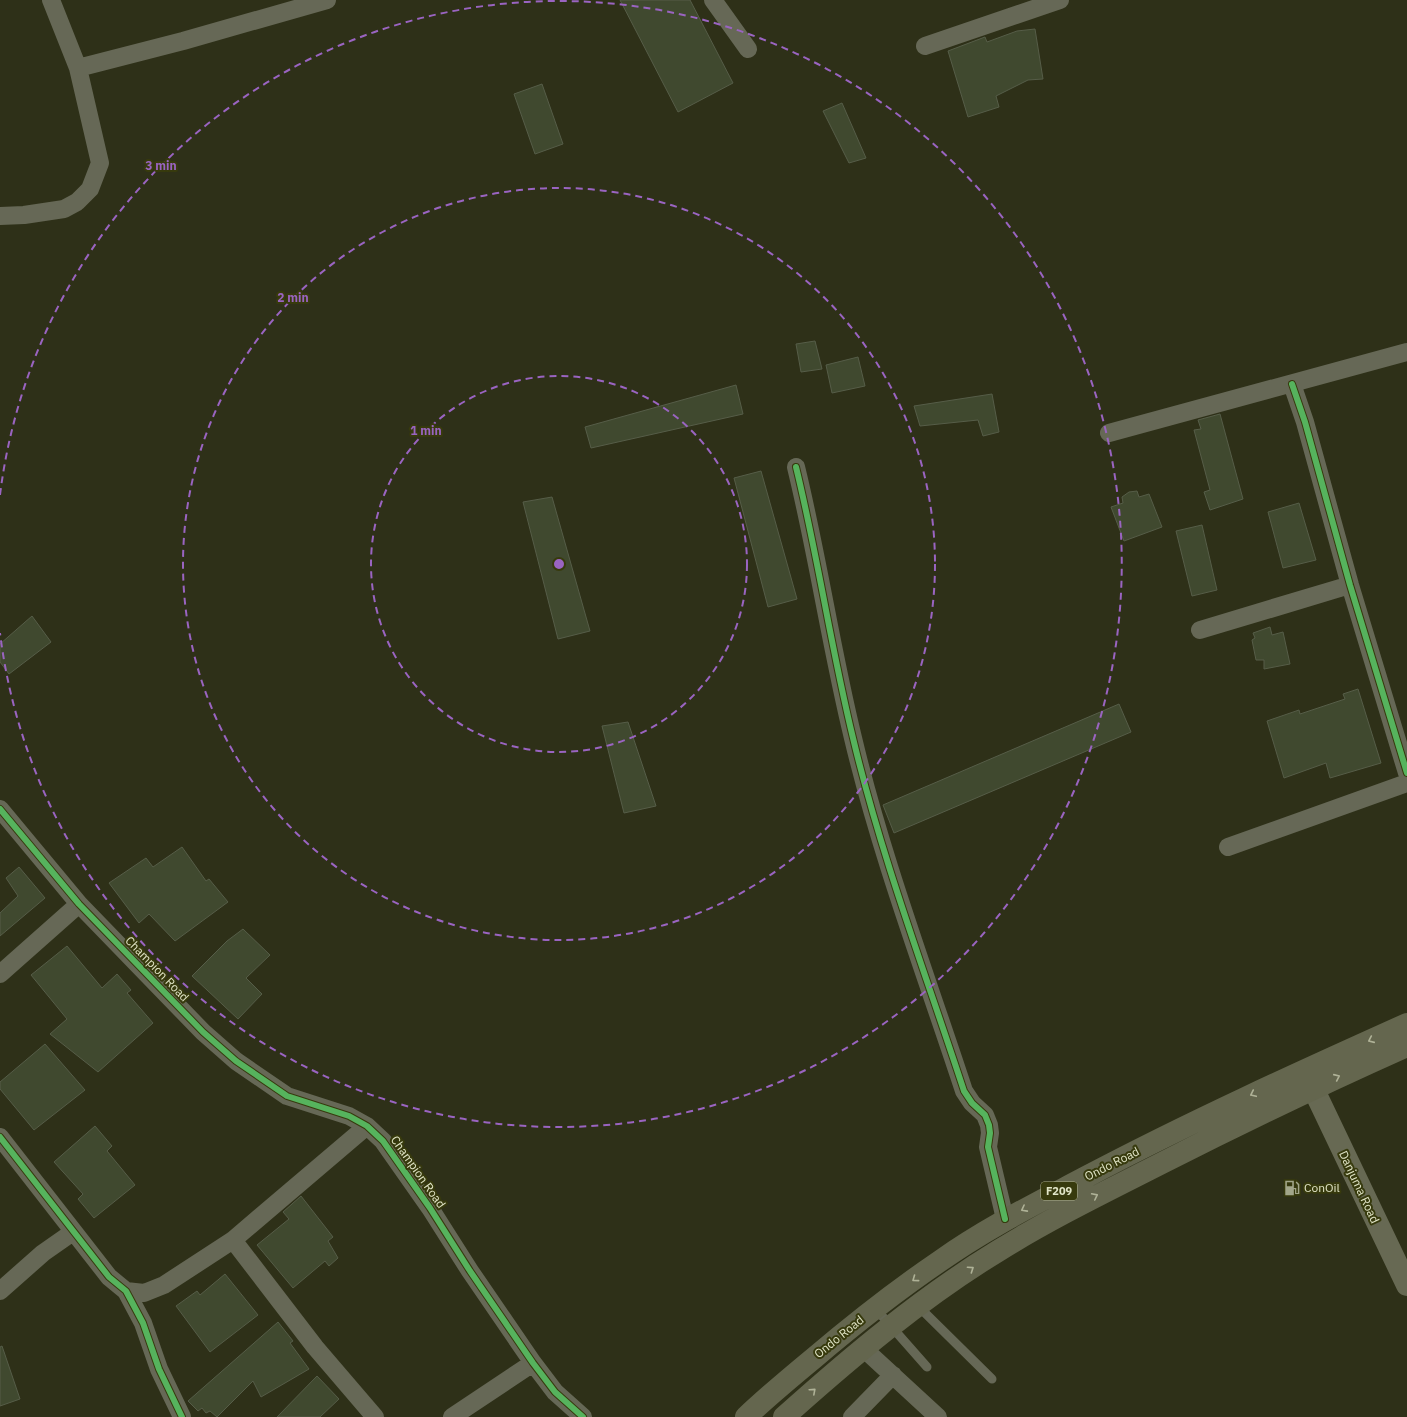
<svg xmlns="http://www.w3.org/2000/svg" width="1407" height="1417" font-family="'IBM Plex Sans',sans-serif">
<rect width="100%" height="100%" fill="#2e3018"/>
<path fill="#40492f" stroke="#565d48" d="M620,0H690L733,83L678,112Z
M1035,29L1043,79L1028,80L996,96L999,107L968,117L948,51L985,37L987,42L1017,31Z
M542,84L563,144L535,154L514,94Z
M842,103L866,158L849,163L823,111Z
M815,341L822,369L801,372L796,344Z
M858,357L865,386L832,393L826,365Z
M736,385L743,414L591,448L585,427Z
M992,394L999,432L983,436L978,420L920,426L914,406Z
M1220,414L1243,499L1210,510L1204,492L1210,490L1194,430L1201,429L1198,420Z
M761,471L797,599L768,607L734,478Z
M1137,491L1139,497L1149,494L1162,527L1124,541L1111,507L1123,503L1122,497L1129,492Z
M552,497L590,631L558,639L523,502Z
M1299,503L1316,560L1283,568L1268,512Z
M1202,525L1217,590L1192,596L1176,531Z
M32,616L51,642L9,674L0,662V644Z
M1270,627L1272,635L1283,632L1290,664L1264,669V660H1256L1252,640L1255,638L1253,633Z
M1358,689L1381,763L1330,778L1326,763L1284,778L1267,721L1299,710L1300,714L1345,699L1343,694Z
M1119,704L1131,732L894,833L883,805Z
M628,722L656,806L624,813L602,726Z
M182,847L206,881L209,879L228,902L175,941L149,914L139,923L109,883L146,858L153,867Z
M19,867L45,898L0,936V913L18,896L6,878Z
M243,929L270,955L246,978L262,994L238,1019L192,976L227,941Z
M67,946L102,988L117,974L131,990L127,993L153,1023L98,1072L50,1034L67,1019L31,975Z
M45,1044L85,1090L34,1130L0,1089V1082Z
M95,1126L112,1146L107,1151L135,1185L94,1218L78,1199L83,1194L54,1162Z
M301,1196L333,1237L328,1241L338,1258L329,1266L325,1261L293,1288L257,1245L289,1219L283,1212Z
M225,1274L258,1315L210,1352L176,1306L197,1291L200,1295Z
M278,1322L293,1341L290,1343L309,1369L261,1397L253,1381L217,1417L210,1411L206,1413L202,1408L198,1411L188,1401Z
M2,1346L20,1399L0,1406V1347Z
M317,1376L339,1399L320,1417H277Z"/>
<g fill="none" stroke-linecap="round" stroke-linejoin="round">
<path stroke="#666856" stroke-width="9" d="M918,1306L992,1379
M875,1308L927,1367"/>
<path stroke="#666856" stroke-width="18" d="M51,0L78,68L183,41L327,0
M713,0L748,49
M925,46L1060,0
M0,216L24,215L64,209L77,202L90,189L100,163L78,68
M1292,384L1305,422L1350,585L1407,773
M1109,433L1407,352
M796,467C818,557 831,648 853,738C881,856 926,975 964,1091L972,1103L985,1115L989,1125L990,1133L988,1147L1005,1219
M1200,630L1350,585
M0,809L79,904L203,1032L236,1061L287,1096L349,1116L367,1126L383,1141L430,1208L470,1271L533,1363L555,1392L583,1417
M1228,847L1407,783
M0,974L79,904
M0,1137L109,1277L126,1291L143,1323L159,1369L182,1417
M233,1240L315,1347L375,1417
M0,1291L43,1253L73,1232
M126,1291L144,1293L164,1285L233,1240L367,1126
M863,1348L938,1417
M452,1417L533,1363
M852,1417L893,1375"/>
<path stroke="#676953" stroke-width="22" d="M1313,1088L1407,1285"/>
<path stroke="#64664e" stroke-width="22" d="M746,1417C768,1396 791,1377 814,1358C854,1324 896,1291 940,1261C985,1229 1035,1204 1084,1178C1190,1122 1298,1073 1407,1024
M784,1417C851,1357 921,1298 998,1251C1051,1218 1107,1191 1162,1163C1243,1122 1324,1083 1407,1046"/>
<defs>
<path id="cycleway" d="M1292,384L1305,422L1350,585L1407,773
M796,467C818,557 831,648 853,738C881,856 926,975 964,1091L972,1103L985,1115L989,1125L990,1133L988,1147L1005,1219
M0,809L79,904L203,1032L236,1061L287,1096L349,1116L367,1126L383,1141L430,1208L470,1271L533,1363L555,1392L583,1417
M0,1137L109,1277L126,1291L143,1323L159,1369L182,1417"/>
</defs>
<use href="#cycleway" stroke="#373a0d" stroke-width="8"/>
<use href="#cycleway" stroke="#56b35d" stroke-width="6"/>
</g>
<defs><path id="oneway-chevron" d="M-2-3.5L2.5 0L-2 3.5" fill="none" stroke-width="1.6" stroke-linecap="round" stroke-linejoin="round"/></defs>
<g stroke="#afb297">
<use href="#oneway-chevron" transform="translate(1371 1040) rotate(156)"/>
<use href="#oneway-chevron" transform="translate(1337 1077) rotate(-24)"/>
<use href="#oneway-chevron" transform="translate(1253 1094) rotate(155)"/>
<use href="#oneway-chevron" transform="translate(1095 1196) rotate(-27)"/>
<use href="#oneway-chevron" transform="translate(1024 1209) rotate(152)"/>
<use href="#oneway-chevron" transform="translate(971 1269) rotate(-34)"/>
<use href="#oneway-chevron" transform="translate(915 1279) rotate(144)"/>
<use href="#oneway-chevron" transform="translate(813 1391) rotate(-42)"/>
</g>
<g fill="none" stroke="#9a64c1" stroke-width="2" stroke-dasharray="7 5">
<circle cx="559" cy="564" r="188"/>
<circle cx="559" cy="564" r="376"/>
<path d="M0 495A563 563 0 1 1 0 633"/>
</g>
<defs>
<symbol id="fuel-bare" viewBox="-9 -9 18 18"><path d="M-5.5-6h7V0h2V4h1.3V-2.5L3-4.5l.8-.8L6-3V5H2.5V1h-1V6h-7ZM-4.2-4.7v3.2H.2V-4.7Z" fill="#a2a68a" stroke="#373a0d" stroke-width="2.5" paint-order="stroke"/></symbol>
</defs>
<g fill-rule="evenodd">
<use href="#fuel-bare" x="1281" y="1177" width="22" height="22"/>
</g>
<g text-anchor="middle" stroke-width="4" stroke-linejoin="round" paint-order="stroke">
<rect fill="#373a0d" stroke="#aeb28f" stroke-width="1" x="1041" y="1182" width="36" height="18" rx="3"/>
<g font-size="11" font-weight="bold" fill="#e1e5c7">
<text x="1059" y="1195">F209</text>
</g>
<g font-size="12" fill="#e1e5c7" stroke="#373a0d">
<text transform="translate(157 969) rotate(46)" y="4">Champion Road</text>
<text transform="translate(1112 1164) rotate(-27)" y="4">Ondo Road</text>
<text transform="translate(418 1172) rotate(55)" y="4">Champion Road</text>
<text transform="translate(1359 1187) rotate(65)" y="4">Danjuma Road</text>
<text transform="translate(839 1337) rotate(-39)" y="4">Ondo Road</text>
</g>
<g font-size="12" fill="#e1e5c7" stroke="#373a0d" text-anchor="start">
<text x="1304" y="1192">ConOil</text>
</g>
</g>
<circle cx="559" cy="564" r="6" fill="#9a64c1" stroke="#373a0d" stroke-width="2"/>
<g font-size="12" text-anchor="middle" font-weight="bold" fill="#9a64c1" stroke="#373a0d" stroke-width="4" stroke-linejoin="round" paint-order="stroke">
<text x="161" y="170">3 min</text>
<text x="293" y="302">2 min</text>
<text x="426" y="435">1 min</text>
</g>
</svg>
